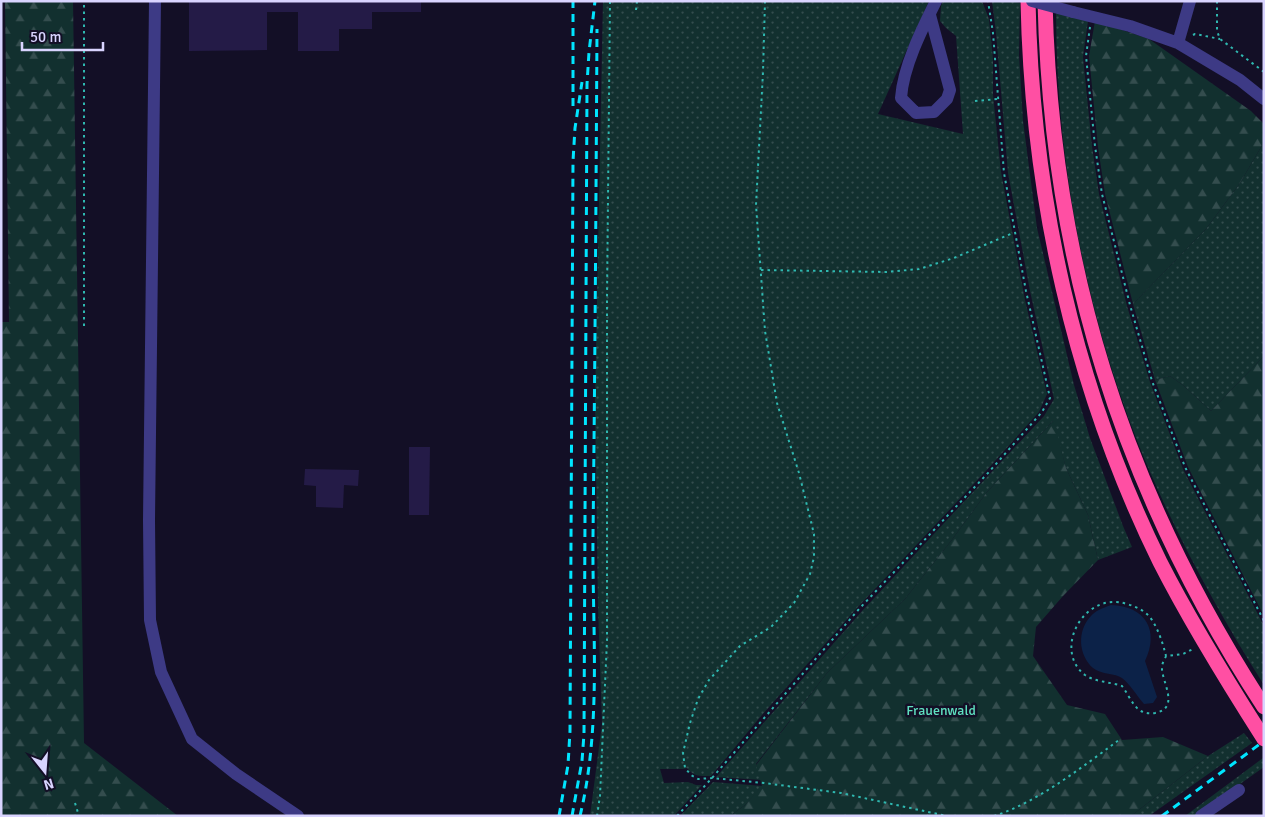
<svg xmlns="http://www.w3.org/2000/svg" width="1265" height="817" font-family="Signika,sans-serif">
<defs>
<pattern id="grass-dots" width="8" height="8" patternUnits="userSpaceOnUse" patternTransform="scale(1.25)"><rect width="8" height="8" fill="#12302f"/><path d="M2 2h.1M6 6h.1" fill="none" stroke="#344d4e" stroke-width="1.8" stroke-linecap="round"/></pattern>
<pattern id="forest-firs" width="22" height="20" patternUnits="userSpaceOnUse" patternTransform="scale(1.25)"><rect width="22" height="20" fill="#12302f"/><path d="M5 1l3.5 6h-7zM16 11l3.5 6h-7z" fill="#344d4e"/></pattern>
</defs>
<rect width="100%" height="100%" fill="#130f26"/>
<path fill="url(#grass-dots)" d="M603,1H929L878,114L963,134L956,36L946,28L940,21L941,6L943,1H982L989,19L993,59V95L1001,172L1025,300L1047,394L1039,412L986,471L857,608L762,715L711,776C700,776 694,777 687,768L683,769H660L664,783L688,782L696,785H702L674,816H590L602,724L598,607L595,401Z
M992,1H1011L1020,3L1019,55L1023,121L1037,228L1074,385L1090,438L1123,526L1132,547L1098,560L1088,515L1066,468L1053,421L987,492L951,541L905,599L827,673L756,764L762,780L716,777L862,611L1044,416L1054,399L1030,291L1008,173L996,33Z
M1056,13L1088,21L1083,57L1092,146L1099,194L1127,306L1150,382L1183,469L1264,626V685C1221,617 1182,546 1150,472C1089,330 1056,167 1056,13Z
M1264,142V356L1211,411L1184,386L1170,376L1155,380L1133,304L1206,229L1240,183Z
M1244,733L1252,743L1149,816H1131L1208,756Z
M1263,758L1264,767L1195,816H1185Z
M713,782L763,786L745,805L730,816H680Z"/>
<path fill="url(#forest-firs)" d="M5,1H73L84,743L178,816H1V322H9Z
M1095,21L1149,39L1251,111L1264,124V142L1240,183L1206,229L1133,304L1105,194L1098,147L1089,56Z
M1264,356V616L1188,467L1155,380L1170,376L1184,386L1211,411Z
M1054,420L1066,468L1088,515L1098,560L1063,596L1036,627L1033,656L1067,705L1105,714L1122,740L1163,737L1208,756L1131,816H730L745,805L762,786L756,765L827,673L905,599L951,541L987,492Z"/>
<path fill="#0c2248" d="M1111,605C1145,606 1160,630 1145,661L1157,697L1153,703L1144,704C1137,696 1130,684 1122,678C1115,673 1102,675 1093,668C1078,655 1077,630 1091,616C1096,610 1103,608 1111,605Z"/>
<path fill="#241b47" d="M189,1H421V12H372V29H339V51H298V12H267V50L189,51Z
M409,447H430L429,515H409Z
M305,469L359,470L358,486L344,485L343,508L316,507V486L304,485Z"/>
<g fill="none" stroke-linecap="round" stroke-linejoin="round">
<path stroke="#2fb8b0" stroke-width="2" stroke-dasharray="2.5 4" stroke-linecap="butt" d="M765,1L763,72L756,205L765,331L777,403L799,473L814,534V557L810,574L794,603L771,627L740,646L709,680L698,699L690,723L683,753L685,768L691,775L698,779L712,778L764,783L841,793L947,816
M1217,1V31L1220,39L1264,72
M636,10L637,1
M1090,27L1086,56L1095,146L1102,194L1130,305L1152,381L1185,467L1264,621
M1193,35L1195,34L1220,39
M975,101L998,99
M761,270L886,272L919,269L954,258L1013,233
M84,326V1
M1166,656C1165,659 1162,663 1162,667C1161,681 1181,708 1155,713C1135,716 1132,699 1122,686C1111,682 1095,682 1085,675C1052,650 1084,590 1127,604C1137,607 1146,611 1152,620C1159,631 1163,644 1166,656L1183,654L1193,649
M75,803L79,816
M597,816L600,796L607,640V297L610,1
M677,816L712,778L859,609L988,473L1042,412L1050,398L1026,291L1004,173L993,33L988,1
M994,816C1038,802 1082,767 1119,740"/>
<path stroke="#3d3a85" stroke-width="12" d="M155,1L149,520L150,620L161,672L192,739L236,774L298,816
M1073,12L1130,26L1178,43L1240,80L1264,99
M930,15L950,90L947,99L934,112L916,113L901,98C903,67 922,29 936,1
M1178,43L1190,1
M1201,816L1239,790"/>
<path stroke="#ff4fa3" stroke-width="15" d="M1028,1C1032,195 1074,387 1160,562C1191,623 1227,681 1264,739
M1045,1C1051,262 1122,489 1264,707"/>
<path stroke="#00e5ff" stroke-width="3" stroke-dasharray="8 6" stroke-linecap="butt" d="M573,106V1
M559,816L568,765L570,731L573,161L575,128L582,82
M572,816L582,761L584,734L587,84L589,52L595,1
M580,816C602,725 592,628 593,536C595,367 596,198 597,29
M1162,816L1264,741"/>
<path stroke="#3d3a85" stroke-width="12" d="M1032,1L1073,12"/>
</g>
<g text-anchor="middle" stroke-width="5" stroke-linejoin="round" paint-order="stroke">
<g font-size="14" fill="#5fe0c0" stroke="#130f26">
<text x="941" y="715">Frauenwald</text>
</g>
</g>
<rect width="1265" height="817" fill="none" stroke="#d9d4ff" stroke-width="5"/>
<g transform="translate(45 772) rotate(163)" stroke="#130f26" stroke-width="4" paint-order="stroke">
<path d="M0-4L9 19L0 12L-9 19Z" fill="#d9d4ff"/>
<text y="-8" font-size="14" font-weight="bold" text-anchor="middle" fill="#d9d4ff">N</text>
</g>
<path d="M22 42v8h81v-8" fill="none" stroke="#d9d4ff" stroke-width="2.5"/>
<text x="30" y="42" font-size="15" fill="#d9d4ff" stroke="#130f26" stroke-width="4" paint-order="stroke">50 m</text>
</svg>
